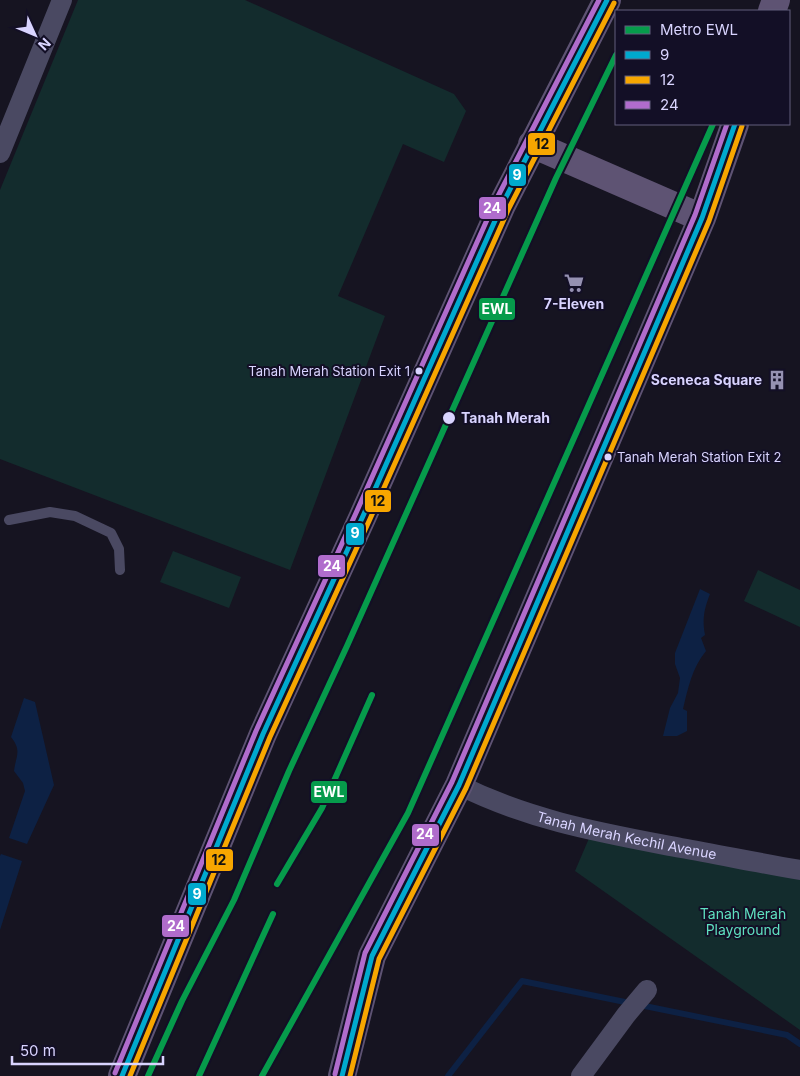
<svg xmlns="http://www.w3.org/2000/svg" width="800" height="1076" font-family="Inter,sans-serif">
<rect width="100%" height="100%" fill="#161421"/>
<path fill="#132c2d" d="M78,0H245L454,94L466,111L444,162L403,144L338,296L385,316L290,570L0,459V190Z
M173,551L241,577L229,608L160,582Z
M758,570L800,590V627L744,601Z
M590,836L800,874V1030L575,871Z"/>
<path fill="#0d2144" d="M700,589L710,594C704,609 702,620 705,635L701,638L706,651C692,668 688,688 683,709L687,711V731L677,736H663L670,708L678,693L680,678L675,664V653Z
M24,698L35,702L54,785L27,844L9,838L25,791L23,783L14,771C16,755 22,751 11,737Z
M1,854L22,861L0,930V856Z"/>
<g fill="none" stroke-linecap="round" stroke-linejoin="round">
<path stroke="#0d2144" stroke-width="6" d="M448,1076L522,981L787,1035L800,1044"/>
<path stroke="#4a4962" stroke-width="10" d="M9,520L50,512L75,516L111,533L119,549L120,570"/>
<g stroke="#4a4962" stroke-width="20">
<path d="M0,153L62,0"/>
<path id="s1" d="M459,785C531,821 603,833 681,848C720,855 760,863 800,870"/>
<path d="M581,1076L626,1015L647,990"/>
</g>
<path stroke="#5e5373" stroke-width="28" d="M772,11L776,0
M532,144L702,218
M122,1076L263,734L363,516L502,205L607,0
M342,1076L372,956L459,785L702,218L735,124"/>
<defs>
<path id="bus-1" d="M122,1076L263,734L363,516L502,205L607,0
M342,1076L372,956L459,785L702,218L735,124"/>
<path id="bus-2" d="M130,1076L270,737L370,519L509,208L614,3
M350,1076L379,959L466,788L709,221L742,126"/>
<path id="bus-3" d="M115,1073L256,731L356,513L495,202L599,0
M335,1074L365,953L452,782L695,215L727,124"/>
</defs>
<use href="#bus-1" stroke="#130f26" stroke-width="9"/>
<use href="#bus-2" stroke="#130f26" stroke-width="9"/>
<use href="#bus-3" stroke="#130f26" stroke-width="9"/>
<use href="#bus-1" stroke="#00a9ce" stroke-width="5"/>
<use href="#bus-2" stroke="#f7a600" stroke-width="5"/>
<use href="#bus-3" stroke="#b06ccc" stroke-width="5"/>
<defs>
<path id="metro-1" d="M277,884L322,808L372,695
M148,1076L182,1001L234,900L289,771L347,646L556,178L616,55
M199,1076L273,914
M262,1076L408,813L713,124"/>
</defs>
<use href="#metro-1" stroke="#130f26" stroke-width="10"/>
<use href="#metro-1" stroke="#069b4b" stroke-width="6"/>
</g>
<defs>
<symbol id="supermarket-bare" viewBox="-9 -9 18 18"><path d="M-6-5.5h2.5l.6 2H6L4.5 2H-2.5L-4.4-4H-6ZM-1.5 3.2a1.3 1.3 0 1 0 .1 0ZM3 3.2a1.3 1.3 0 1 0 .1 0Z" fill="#9591b1" stroke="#130f26" stroke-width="2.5" paint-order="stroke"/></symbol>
<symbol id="building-bare" viewBox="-9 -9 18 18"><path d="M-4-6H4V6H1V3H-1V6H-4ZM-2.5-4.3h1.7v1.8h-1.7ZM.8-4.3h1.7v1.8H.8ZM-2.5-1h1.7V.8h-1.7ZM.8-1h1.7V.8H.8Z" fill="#9591b1" stroke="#130f26" stroke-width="2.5" paint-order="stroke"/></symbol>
</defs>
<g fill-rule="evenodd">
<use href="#supermarket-bare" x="560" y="269" width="28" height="28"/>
<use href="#building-bare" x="763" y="366" width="28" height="28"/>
</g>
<g fill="#d9d4ff" stroke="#130f26" stroke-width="2">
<circle cx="419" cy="371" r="4.5"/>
<circle cx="449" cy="418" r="7"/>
<circle cx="608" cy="457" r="4.5"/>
</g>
<g text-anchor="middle" stroke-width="4" stroke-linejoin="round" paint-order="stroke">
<g font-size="13" fill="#d9d4ff" stroke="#130f26" text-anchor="end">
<text x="410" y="376">Tanah Merah Station Exit 1</text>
<text x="617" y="462" text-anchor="start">Tanah Merah Station Exit 2</text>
</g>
<g font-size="14" font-weight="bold" fill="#d9d4ff" stroke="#130f26">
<text x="574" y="309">7-Eleven</text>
<text x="762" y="385" text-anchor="end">Sceneca Square</text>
</g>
<g font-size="14" font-weight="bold" fill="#d9d4ff" stroke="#130f26" text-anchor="start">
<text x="461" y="423">Tanah Merah</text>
</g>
<g font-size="14" fill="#d9d4ff" stroke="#130f26">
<text dy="5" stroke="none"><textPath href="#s1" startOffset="176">Tanah Merah Kechil Avenue</textPath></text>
</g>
<g font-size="14" fill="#5fe0c0" stroke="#130f26">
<text x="743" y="919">Tanah Merah<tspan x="743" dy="16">Playground</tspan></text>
</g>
</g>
<g stroke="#130f26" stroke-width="2">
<rect x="527" y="132" width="29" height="24" rx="5" fill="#f7a600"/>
<rect x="508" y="163" width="19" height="24" rx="5" fill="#00a9ce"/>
<rect x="478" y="196" width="29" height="24" rx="5" fill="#b06ccc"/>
<rect x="478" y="297" width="38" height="24" rx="5" fill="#069b4b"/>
<rect x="364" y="489" width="28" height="24" rx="5" fill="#f7a600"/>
<rect x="345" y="522" width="20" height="24" rx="5" fill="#00a9ce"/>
<rect x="317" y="554" width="29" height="24" rx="5" fill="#b06ccc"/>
<rect x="310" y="780" width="38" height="24" rx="5" fill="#069b4b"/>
<rect x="411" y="823" width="29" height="24" rx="5" fill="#b06ccc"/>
<rect x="205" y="848" width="29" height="24" rx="5" fill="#f7a600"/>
<rect x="187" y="882" width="20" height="24" rx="5" fill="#00a9ce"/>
<rect x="161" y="914" width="29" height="24" rx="5" fill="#b06ccc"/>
</g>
<g font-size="14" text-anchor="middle" font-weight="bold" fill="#fff">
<text x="517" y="180">9</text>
<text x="492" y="213">24</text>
<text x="497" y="314">EWL</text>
<text x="355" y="538">9</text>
<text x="332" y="571">24</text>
<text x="329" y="797">EWL</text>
<text x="425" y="839">24</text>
<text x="197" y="899">9</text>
<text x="176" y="931">24</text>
</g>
<g font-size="14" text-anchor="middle" font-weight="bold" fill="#111">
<text x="542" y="149">12</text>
<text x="378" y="506">12</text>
<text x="219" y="865">12</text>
</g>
<rect x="615" y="10" width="175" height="115" fill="#130f26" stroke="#625e7d"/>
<rect x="625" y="26" width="25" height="8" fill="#069b4b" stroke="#625e7d"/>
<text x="660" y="35" font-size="15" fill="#d9d4ff">Metro EWL</text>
<rect x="625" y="51" width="25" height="8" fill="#00a9ce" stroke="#625e7d"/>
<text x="660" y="60" font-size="15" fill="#d9d4ff">9</text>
<rect x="625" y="76" width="25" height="8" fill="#f7a600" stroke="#625e7d"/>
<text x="660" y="85" font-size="15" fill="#d9d4ff">12</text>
<rect x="625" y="101" width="25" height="8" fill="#b06ccc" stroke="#625e7d"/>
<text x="660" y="110" font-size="15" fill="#d9d4ff">24</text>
<g transform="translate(35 35) rotate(134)" stroke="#130f26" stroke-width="4" paint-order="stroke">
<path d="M0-4L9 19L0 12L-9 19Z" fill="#d9d4ff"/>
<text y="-8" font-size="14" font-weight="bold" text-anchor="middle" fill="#d9d4ff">N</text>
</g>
<path d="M12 1056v8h151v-8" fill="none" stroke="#d9d4ff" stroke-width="2.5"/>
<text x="20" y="1056" font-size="15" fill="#d9d4ff" stroke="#130f26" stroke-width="4" paint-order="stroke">50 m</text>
</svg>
